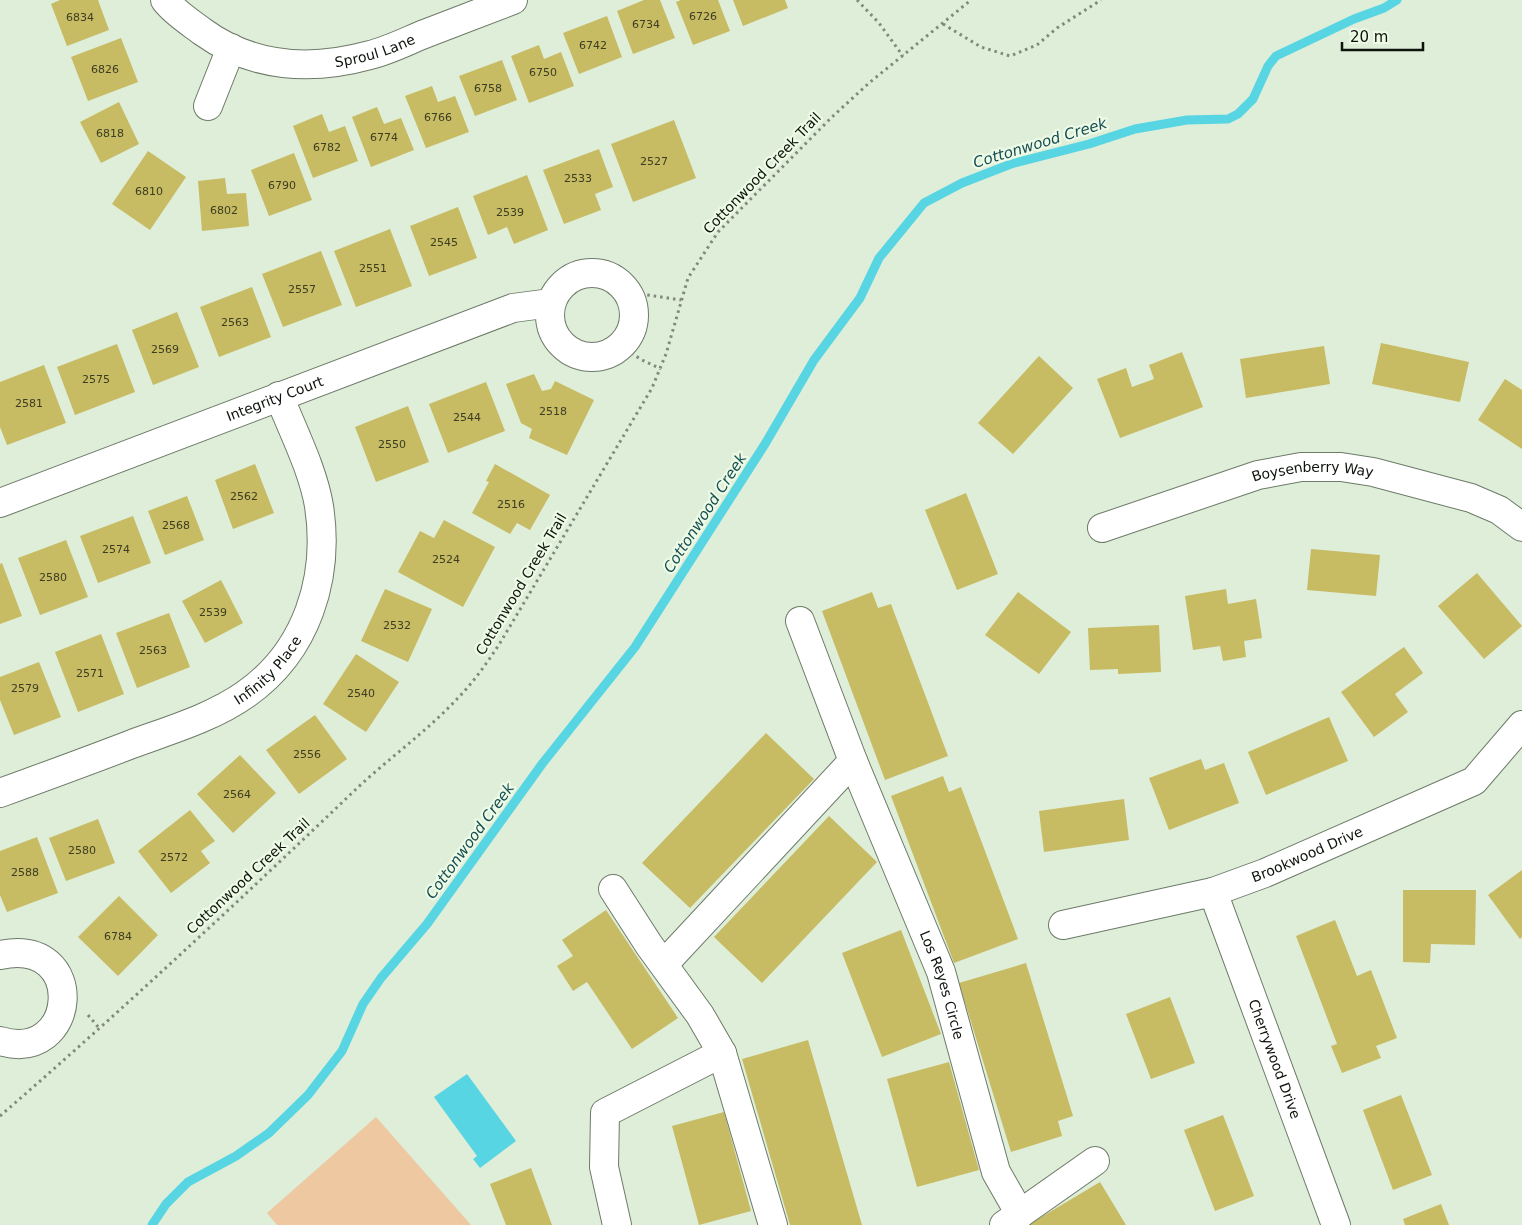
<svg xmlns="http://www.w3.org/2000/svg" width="1522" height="1225" font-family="'DejaVu Sans',sans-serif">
<rect width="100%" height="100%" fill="#dfeed9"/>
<path fill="#edc8a1" d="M376,1117L471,1225H277L267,1213Z"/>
<path fill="#58d5e2" d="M467,1074L516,1141L480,1168L473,1159L477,1156L434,1097Z"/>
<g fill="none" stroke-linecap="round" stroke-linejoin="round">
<path stroke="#58d5e2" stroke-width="9" d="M152,1225L166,1204L188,1182L236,1156L269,1133L308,1095L342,1051L363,1004L381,978L427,924L542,764L635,647L765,444L814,360L860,298L879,258L924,203L962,183L1011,164L1089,144L1135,129L1187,120L1228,119L1238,114L1253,99L1268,66L1276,56L1354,19L1384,8L1397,0"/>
</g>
<path fill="#c7bb63" d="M60,0H98L109,30L67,46L51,4Z
M644,0H660L675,38L633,54L617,11Z
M681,0H718L730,31L693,45L676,2Z
M733,0H785L788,8L743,26Z
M607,16L622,57L579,74L563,33Z
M121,38L138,82L88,101L71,57Z
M539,45L544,59L561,52L574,86L529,103L511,56Z
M502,60L517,100L475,116L459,76Z
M432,86L438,102L455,96L469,132L426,148L405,96Z
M119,102L139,144L101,163L80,122Z
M377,107L384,124L401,118L414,150L371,167L352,117Z
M322,114L329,132L345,126L358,161L313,178L293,126Z
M674,120L696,178L633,202L611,144Z
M599,149L613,187L595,194L601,210L564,224L543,170Z
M148,151L186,177L150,230L112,204Z
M294,153L312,200L269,216L251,170Z
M527,175L548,230L514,244L507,227L488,235L473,196Z
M225,178L227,194L246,193L249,226L202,231L198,181Z
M458,207L477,258L429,276L410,226Z
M390,229L412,286L356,307L334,251Z
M321,251L342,305L283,327L262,274Z
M252,287L271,337L219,357L200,307Z
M177,312L199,367L153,385L132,330Z
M1381,343L1469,362L1460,402L1372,384Z
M117,344L135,392L75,415L57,367Z
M1324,346L1330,384L1246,398L1240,359Z
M1182,352L1203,407L1120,438L1097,379L1126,368L1132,387L1154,379L1149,365Z
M1039,356L1073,388L1013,454L978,423Z
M44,365L66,423L7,445L0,427V382Z
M534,374L542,391L551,389L555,381L594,400L567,455L529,438L532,429L521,423L506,384Z
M1505,379L1522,390V449L1478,420Z
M486,382L505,431L448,453L429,404Z
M408,406L429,462L376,482L355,427Z
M255,464L274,513L233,529L215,480Z
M495,464L550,495L530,530L517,523L510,534L472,513L489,482L486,481Z
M966,493L998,574L957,590L925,510Z
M187,496L204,540L165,555L148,511Z
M133,516L151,563L98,583L80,536Z
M444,520L495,547L463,607L398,572L420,531L434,538Z
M66,540L88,597L40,615L18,558Z
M1311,549L1380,555L1376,596L1307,590Z
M2,563L22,616L0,624V564Z
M1477,573L1522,626L1484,659L1438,606Z
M221,580L243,623L205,643L182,601Z
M385,589L432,609L408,662L361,641Z
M1226,589L1228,604L1256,599L1262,638L1244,641L1246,657L1223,661L1220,646L1193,650L1185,596Z
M872,592L878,608L891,604L948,756L885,780L822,611Z
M1018,592L1071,632L1039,674L985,635Z
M169,613L190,667L137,688L116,633Z
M1159,625L1161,672L1118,674V669L1090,670L1088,628Z
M101,634L124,694L78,712L55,652Z
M1404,647L1423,673L1395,694L1408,712L1374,737L1341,692Z
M356,654L399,682L366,732L323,704Z
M39,662L61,717L14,735L0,700V677Z
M315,715L347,759L299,794L266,750Z
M1329,717L1348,761L1266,795L1248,752Z
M766,733L814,779L690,908L642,863Z
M240,755L276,793L233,833L197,794Z
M1201,759L1205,770L1224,763L1239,803L1169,830L1149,778Z
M943,776L949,792L961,787L1018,939L954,963L891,796Z
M1124,799L1129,840L1044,852L1039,811Z
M190,810L215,841L201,851L210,863L171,893L138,851Z
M829,816L877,862L762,983L714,937Z
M98,819L115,863L66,881L49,838Z
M37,837L58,893L7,912L0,895V851Z
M1522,870V937L1520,939L1488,895Z
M1403,890H1476L1475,945L1431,944L1430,963L1403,962Z
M119,896L158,935L118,976L78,937Z
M606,910L678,1018L632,1049L587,982L573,991L557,966L573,956L562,940Z
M1335,920L1357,976L1371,970L1397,1038L1376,1046L1381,1058L1342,1073L1331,1046L1337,1044L1296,936Z
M901,930L941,1034L882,1057L842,953Z
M1026,963L1073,1116L1058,1121L1062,1136L1011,1152L959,983Z
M1170,997L1195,1063L1151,1079L1126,1014Z
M808,1040L862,1225H790L742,1059Z
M949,1062L979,1170L917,1187L887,1079Z
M1401,1095L1432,1175L1393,1190L1363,1110Z
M724,1112L751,1211L699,1225L672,1126Z
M1223,1115L1254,1196L1215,1211L1184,1130Z
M531,1168L552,1225H506L490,1184Z
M1100,1182L1126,1225H1028Z
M1441,1204L1449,1225H1405L1403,1219Z"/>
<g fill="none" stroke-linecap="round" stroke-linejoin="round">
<defs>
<g id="minor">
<path id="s1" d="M165,0C175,13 190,22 203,32C253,68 312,71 370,55C390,50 409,40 427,33C456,22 484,11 513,0"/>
<path d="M208,106L231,48"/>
<circle cx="592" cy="315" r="42"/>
<path id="s2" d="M0,503L513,308L551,303"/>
<path id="s3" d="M1102,528L1258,475L1301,467H1341L1373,472L1471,498L1499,510L1522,527"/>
<path id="s4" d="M800,621L853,761L941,972L996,1172L1020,1214"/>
<path id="s5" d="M0,793C44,777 88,761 132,744C170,730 212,718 246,694C307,651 330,578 319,506C313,470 293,431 279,396"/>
<path d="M613,889L649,945L700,1015L722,1053L773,1225"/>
<path id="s6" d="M1213,892L1336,1225"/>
<path id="s7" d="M1063,925L1213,892L1265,873L1474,781L1522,725"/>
<path d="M0,955C89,936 78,1065 0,1041"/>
<path d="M664,964L853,761"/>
<path d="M617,1225L604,1167L605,1113L722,1053"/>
<path d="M1004,1225L1095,1161"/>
</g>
</defs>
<use href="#minor" stroke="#6d7a68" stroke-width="30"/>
<path stroke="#7f8a7b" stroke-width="3" stroke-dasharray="2.5 4" stroke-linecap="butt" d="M857,0L879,23L903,56
M943,24L981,47L1010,56L1037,45L1057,28L1101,0
M628,292L681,300
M621,345L640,359L661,369
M88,1015L99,1028
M0,1116C120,1012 237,903 352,793C385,761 424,734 456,700C473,683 487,663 500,643L652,388L666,354L688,278L718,232L832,117L869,83L971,0"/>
<use href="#minor" stroke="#fff" stroke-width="28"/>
</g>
<g text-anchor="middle" stroke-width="4.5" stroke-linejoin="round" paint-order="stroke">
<g font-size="11" fill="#3c3d22">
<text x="703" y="20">6726</text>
<text x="80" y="21">6834</text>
<text x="646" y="28">6734</text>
<text x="593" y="49">6742</text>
<text x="105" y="73">6826</text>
<text x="543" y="76">6750</text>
<text x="488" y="92">6758</text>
<text x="438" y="121">6766</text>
<text x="110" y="137">6818</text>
<text x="384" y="141">6774</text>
<text x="327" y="151">6782</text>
<text x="654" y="165">2527</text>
<text x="578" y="182">2533</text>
<text x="282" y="189">6790</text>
<text x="149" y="195">6810</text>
<text x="224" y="214">6802</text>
<text x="510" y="216">2539</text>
<text x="444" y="246">2545</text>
<text x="373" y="272">2551</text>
<text x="302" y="293">2557</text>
<text x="235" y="326">2563</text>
<text x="165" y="353">2569</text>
<text x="96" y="383">2575</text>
<text x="29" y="407">2581</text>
<text x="553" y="415">2518</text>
<text x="467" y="421">2544</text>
<text x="392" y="448">2550</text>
<text x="244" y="500">2562</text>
<text x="511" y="508">2516</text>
<text x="176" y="529">2568</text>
<text x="116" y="553">2574</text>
<text x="446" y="563">2524</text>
<text x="53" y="581">2580</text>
<text x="213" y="616">2539</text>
<text x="397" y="629">2532</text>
<text x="153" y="654">2563</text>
<text x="90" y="677">2571</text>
<text x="25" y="692">2579</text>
<text x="361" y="697">2540</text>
<text x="307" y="758">2556</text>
<text x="237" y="798">2564</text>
<text x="82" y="854">2580</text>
<text x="174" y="861">2572</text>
<text x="25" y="876">2588</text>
<text x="118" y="940">6784</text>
</g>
<g font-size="14" fill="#0e130c" stroke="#edfbe6">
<text dy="5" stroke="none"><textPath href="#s1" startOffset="230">Sproul Lane</textPath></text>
<text transform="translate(762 173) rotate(-46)" y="5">Cottonwood Creek Trail</text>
<text dy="5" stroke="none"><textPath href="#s2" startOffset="294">Integrity Court</textPath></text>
<text dy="5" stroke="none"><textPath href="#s3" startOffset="220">Boysenberry Way</textPath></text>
<text transform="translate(521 584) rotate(-59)" y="5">Cottonwood Creek Trail</text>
<text dy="5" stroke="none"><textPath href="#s5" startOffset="298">Infinity Place</textPath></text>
<text dy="5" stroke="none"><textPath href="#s7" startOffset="255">Brookwood Drive</textPath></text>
<text transform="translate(248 876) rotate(-43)" y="5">Cottonwood Creek Trail</text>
<text dy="5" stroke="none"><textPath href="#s4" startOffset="391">Los Reyes Circle</textPath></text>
<text dy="5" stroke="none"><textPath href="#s6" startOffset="178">Cherrywood Drive</textPath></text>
</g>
<g font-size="15" font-style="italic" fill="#164d53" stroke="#edfbe6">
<text transform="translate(1040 143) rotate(-17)" y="5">Cottonwood Creek</text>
<text transform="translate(705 513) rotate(-57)" y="5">Cottonwood Creek</text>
<text transform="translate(470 841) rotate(-54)" y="5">Cottonwood Creek</text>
</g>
</g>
<path d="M1342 42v8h81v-8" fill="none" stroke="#0e130c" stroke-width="2.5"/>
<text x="1350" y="42" font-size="15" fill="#0e130c" stroke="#edfbe6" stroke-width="4" paint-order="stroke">20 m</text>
</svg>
